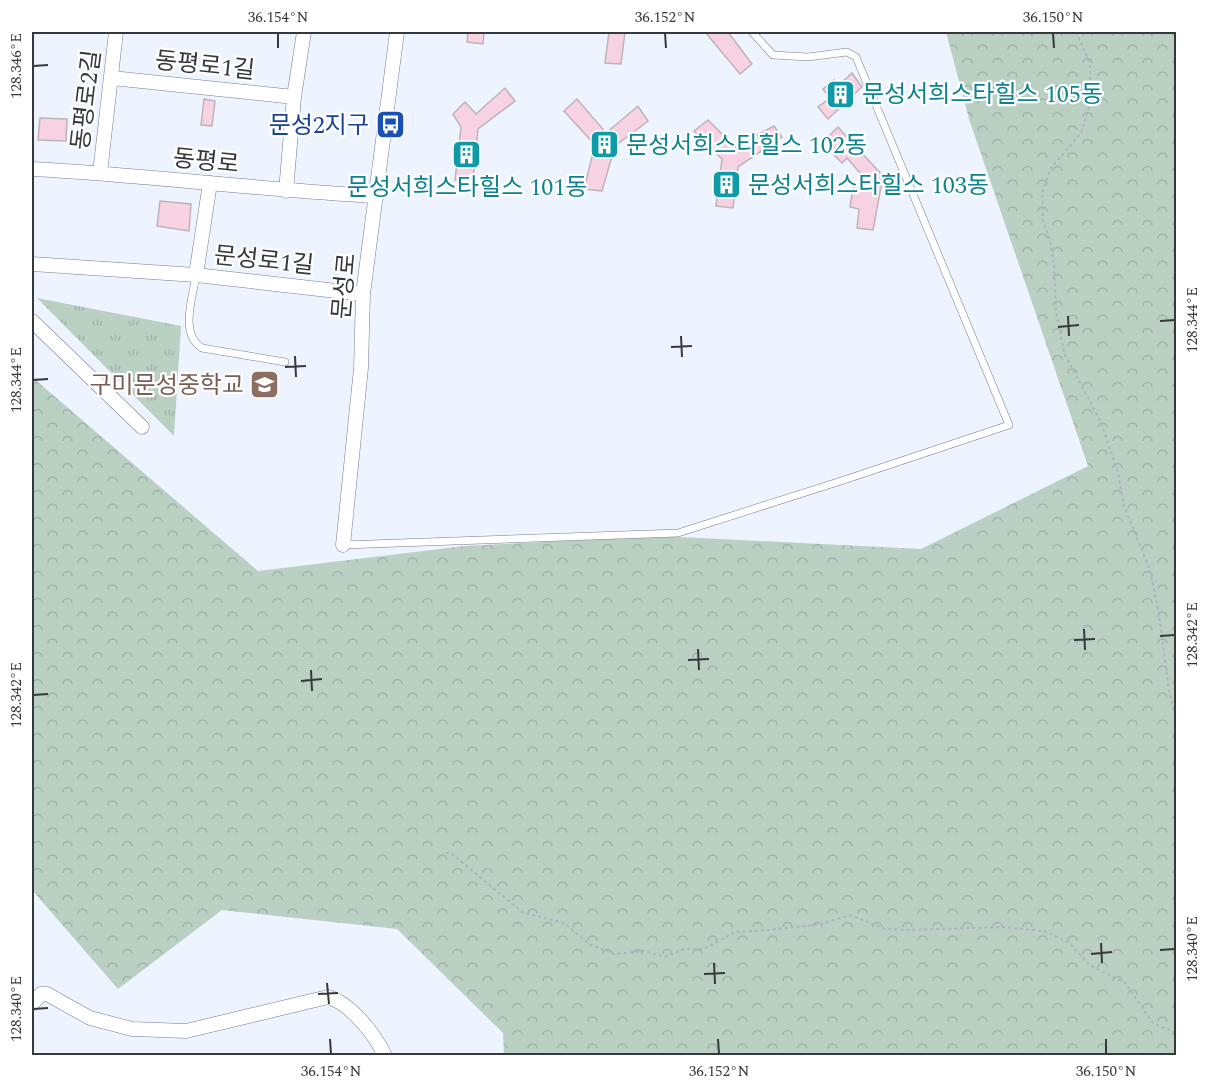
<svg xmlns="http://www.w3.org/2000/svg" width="1208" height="1087" font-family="Spectral,'Noto Sans KR',serif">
<defs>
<pattern id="forest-crowns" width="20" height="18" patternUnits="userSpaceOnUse" patternTransform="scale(1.5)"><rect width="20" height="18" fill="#bad0c2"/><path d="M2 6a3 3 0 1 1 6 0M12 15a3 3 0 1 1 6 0" fill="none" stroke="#a0b3a8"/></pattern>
<pattern id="park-tufts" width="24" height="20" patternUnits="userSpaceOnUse" patternTransform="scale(1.5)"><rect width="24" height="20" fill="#bad0c2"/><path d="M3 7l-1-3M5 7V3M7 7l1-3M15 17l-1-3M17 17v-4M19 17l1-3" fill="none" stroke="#a0b3a8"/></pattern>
</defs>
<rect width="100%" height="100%" fill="#edf4ff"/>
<path fill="url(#forest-crowns)" d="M946,32H1176V1055H504L503,1033L397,929L222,910L118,989L32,890V377L258,571L464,546L659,536L921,549L1088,466L969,119Z"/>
<path fill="url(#park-tufts)" d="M37,298L181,326L174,436Z"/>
<path fill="#f7d2e2" stroke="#bfb3b8" stroke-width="1.5" d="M468,32H484L483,44L467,42Z
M609,32H625L621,64L605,63Z
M705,32H728L752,64L740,74Z
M852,73L862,87L828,119L818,107L830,98L823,89L834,80L839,85Z
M505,88L515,101L478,129L473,181L455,180L461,127L453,114L465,102L476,114Z
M204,99L215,101L212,126L201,125Z
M577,99L606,133L638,106L648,121L615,146L602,191L584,189L595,145L564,111Z
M40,118L67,119L66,141L38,140Z
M708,120L735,147L774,126L782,137L738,167L733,208L716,206L722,159L694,131Z
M838,127L883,176L873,230L857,228L859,209L850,207L853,188L874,189L847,158L842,163L831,152L835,148L826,139Z
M160,201L191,204L189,231L157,226Z"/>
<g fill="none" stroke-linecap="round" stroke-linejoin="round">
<defs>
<path id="service" d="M196,275C193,297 179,334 202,348L285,362
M343,545L678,533L844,480L1009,425L856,57L847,52L808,57L773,55L752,32"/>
<path id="minor" d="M112,78L294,97
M32,169C147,175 261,190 377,196
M100,173L116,32
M286,191L294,97L304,32
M32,264L196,275L363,294
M196,275L210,183
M32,321L142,427
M343,545L361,368L363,294L397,32
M32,1004L41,994H47L90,1018L132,1029L186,1031L328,997C350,1003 375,1034 385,1056"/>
</defs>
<use href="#service" stroke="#777d87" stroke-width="8"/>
<use href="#minor" stroke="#777d87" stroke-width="15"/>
<path stroke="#aeb3bc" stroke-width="2" stroke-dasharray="3 3" stroke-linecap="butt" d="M1076,32L1090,63V105L1081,133L1051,168L1042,193L1043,220L1050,241L1054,263L1056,311L1064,353L1101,422L1118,473L1124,506L1150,570L1159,614L1169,691L1176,718
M446,853H451L522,912L564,923L589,944L614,954L644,951L665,957L684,949H704L735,932L769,930L821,924L850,915L885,929L908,930L1002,927L1044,931L1068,942L1091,966L1125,983L1153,1023L1176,1033"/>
<use href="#service" stroke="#fff" stroke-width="7"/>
<use href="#minor" stroke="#fff" stroke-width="14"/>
</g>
<path fill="none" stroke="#36383c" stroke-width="2" d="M278,33V48M665,33L666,48M1053,33L1054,48M33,66L48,65M1068,316L1069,336M1160,321L1175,320M1058,327L1079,325M681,336L682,357M671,347L692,346M295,356L296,377M285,367L306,366M33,380L48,379M1084,629L1085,650M1160,636L1175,635M1074,640L1095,639M698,649L699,670M688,660L709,659M311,670L312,691M301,681L322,679M33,695L48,694M1101,943L1102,963M1160,950L1175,949M1091,954L1112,952M714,963L715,984M704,974L725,973M327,983L329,1004M318,994L338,993M33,1009L48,1008M330,1039L331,1054M718,1039L719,1054M1106,1039V1054"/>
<defs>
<symbol id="building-square" viewBox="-11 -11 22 22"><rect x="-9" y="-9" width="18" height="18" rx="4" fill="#0f9aa8" stroke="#fff"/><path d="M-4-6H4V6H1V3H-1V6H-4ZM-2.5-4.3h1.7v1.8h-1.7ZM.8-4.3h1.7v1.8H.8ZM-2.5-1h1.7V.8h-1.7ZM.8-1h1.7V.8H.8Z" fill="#fff"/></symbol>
<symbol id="bus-square" viewBox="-11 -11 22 22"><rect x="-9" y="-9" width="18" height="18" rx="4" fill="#1a4fb4" stroke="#fff"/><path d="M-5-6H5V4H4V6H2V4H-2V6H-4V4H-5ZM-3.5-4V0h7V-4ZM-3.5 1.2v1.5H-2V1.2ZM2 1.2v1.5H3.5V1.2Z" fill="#fff"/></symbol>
<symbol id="school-square" viewBox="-11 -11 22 22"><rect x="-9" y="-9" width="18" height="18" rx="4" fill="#8d6e63" stroke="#fff"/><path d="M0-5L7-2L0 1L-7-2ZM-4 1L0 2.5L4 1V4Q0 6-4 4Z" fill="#fff"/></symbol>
</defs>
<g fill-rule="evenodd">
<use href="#building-square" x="824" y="78" width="33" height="33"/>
<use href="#bus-square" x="374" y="108" width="33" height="33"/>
<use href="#building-square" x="588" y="128" width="33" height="33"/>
<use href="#building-square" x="450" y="138" width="33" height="33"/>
<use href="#building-square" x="710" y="168" width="33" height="33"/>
<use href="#school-square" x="248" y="368" width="33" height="33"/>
</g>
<g text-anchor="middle" stroke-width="4.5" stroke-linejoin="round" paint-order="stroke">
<g font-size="24" fill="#36383c" stroke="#fff">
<text transform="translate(205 65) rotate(6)" y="8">동평로1길</text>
<text transform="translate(86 100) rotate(-83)" y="8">동평로2길</text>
<text transform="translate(206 161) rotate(6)" y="8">동평로</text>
<text transform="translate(264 260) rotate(6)" y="8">문성로1길</text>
<text transform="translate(344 286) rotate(-85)" y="8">문성로</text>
</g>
<g font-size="24" fill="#0d838f" stroke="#fff" text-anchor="start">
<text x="862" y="102">문성서희스타힐스 105동</text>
<text x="626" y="153">문성서희스타힐스 102동</text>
<text x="748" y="193">문성서희스타힐스 103동</text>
<text x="467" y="195" text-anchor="middle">문성서희스타힐스 101동</text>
</g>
<g font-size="24" fill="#164399" stroke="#fff" text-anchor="end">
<text x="369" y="133">문성2지구</text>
</g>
<g font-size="24" fill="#785e54" stroke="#fff" text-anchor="end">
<text x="244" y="393">구미문성중학교</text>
</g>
</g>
<rect width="1208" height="1087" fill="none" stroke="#ffffff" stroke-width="66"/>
<rect x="33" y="33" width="1142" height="1021" fill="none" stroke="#36383c" stroke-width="2"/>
<g font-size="15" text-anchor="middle" fill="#36383c">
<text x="278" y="22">36.154°N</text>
<text x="665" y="22">36.152°N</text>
<text x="1053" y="22">36.150°N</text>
<text transform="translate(16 66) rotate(-90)" y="5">128.346°E</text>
<text transform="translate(1192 320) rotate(-90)" y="5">128.344°E</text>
<text transform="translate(16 380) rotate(-90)" y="5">128.344°E</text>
<text transform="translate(1192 635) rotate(-90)" y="5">128.342°E</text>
<text transform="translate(16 695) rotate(-90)" y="5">128.342°E</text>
<text transform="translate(1192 949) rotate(-90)" y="5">128.340°E</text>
<text transform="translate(16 1009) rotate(-90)" y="5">128.340°E</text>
<text x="331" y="1076">36.154°N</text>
<text x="719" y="1076">36.152°N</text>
<text x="1106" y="1076">36.150°N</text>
</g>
</svg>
